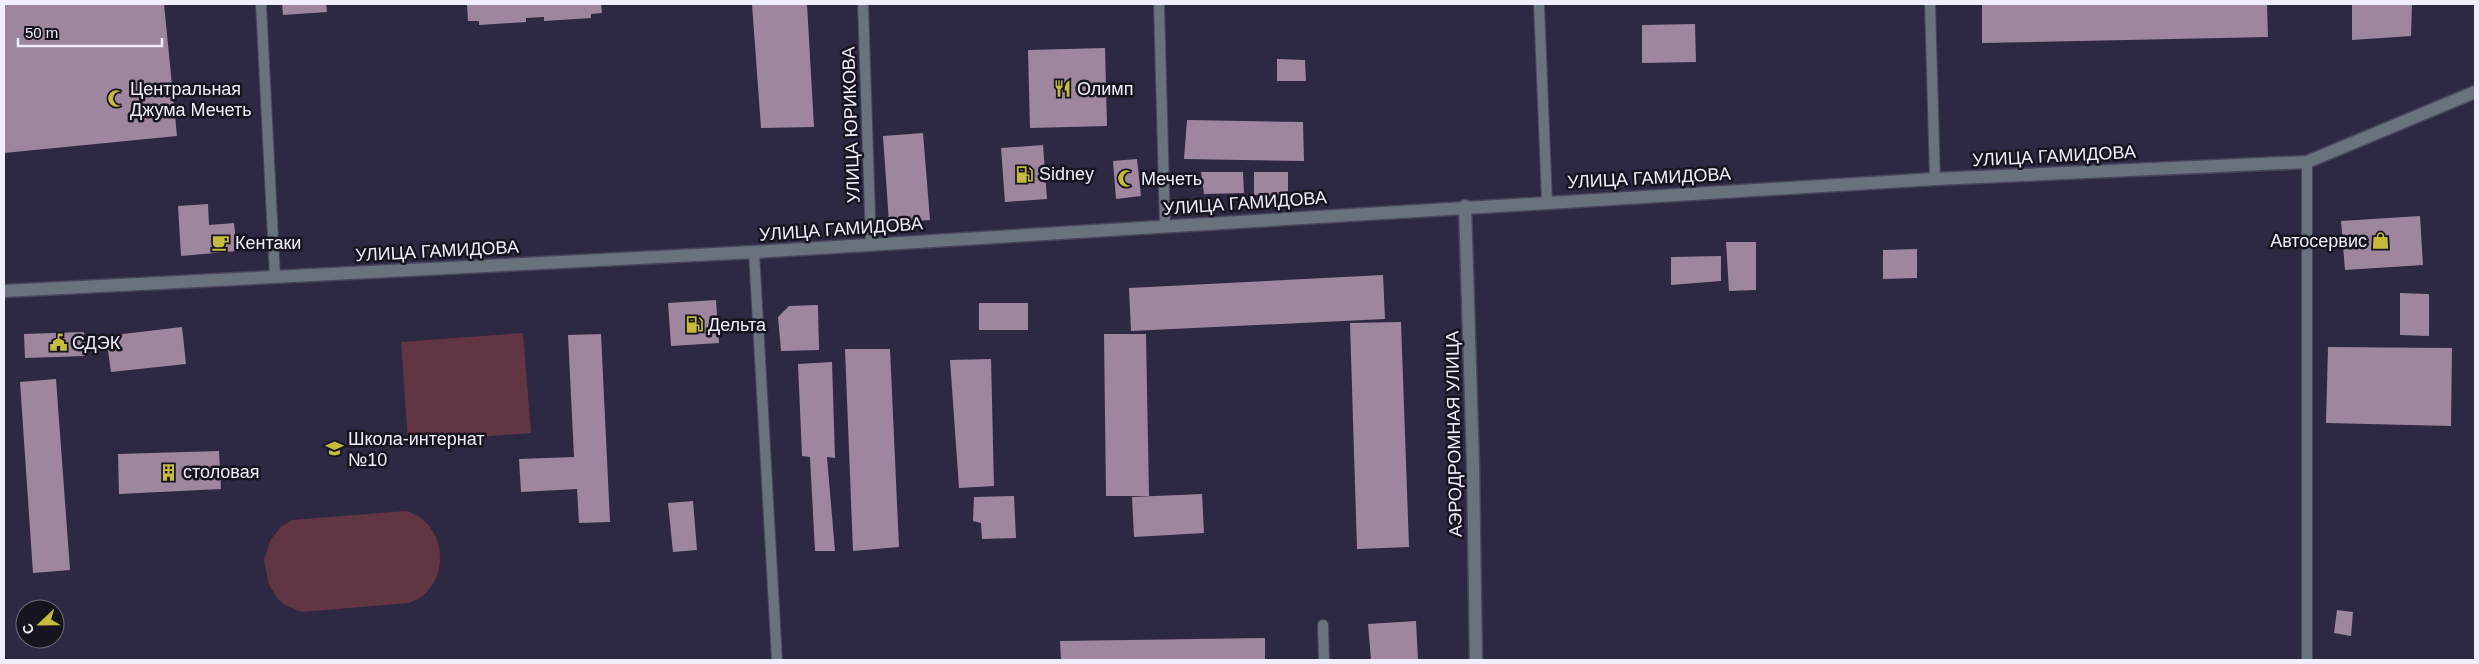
<svg xmlns="http://www.w3.org/2000/svg" width="2479" height="664" font-family="Arial,sans-serif">
<rect width="100%" height="100%" fill="#2e2942"/>
<path fill="#623543" d="M523,333L531,433L408,442L401,342Z
M406,511C450,523 452,590 408,603L302,612L285,605L278,599L269,585L264,560L271,539L281,527L292,520Z"/>
<path fill="#9e869e" d="M4,4H164L177,136L4,153Z
M282,4H326L327,12L283,15Z
M463,4H601L602,13L591,14V18L544,21V17L526,18V22L479,25V21H468L467,5Z
M752,4H807L814,127L761,128Z
M1982,4H2267L2268,37L1982,43Z
M2352,4H2412L2411,36L2352,40Z
M1695,24L1696,62L1642,63V25Z
M1105,48L1107,126L1030,128L1028,50Z
M1277,59L1305,60L1306,81H1277Z
M1187,120L1303,122L1304,161L1184,159Z
M923,133L930,220L889,223L883,136Z
M1043,145L1047,199L1005,202L1001,148Z
M1137,159L1141,196L1116,199L1113,161Z
M1201,172H1243L1244,193L1204,194Z
M1254,172H1288V196L1254,195Z
M208,204L209,225L234,223L237,251L181,256L178,206Z
M2420,216L2423,265L2345,270L2341,221Z
M1726,242H1756V290L1729,291Z
M1917,249V278L1883,279V250Z
M1721,256V281L1671,285V257Z
M1383,275L1385,319L1131,331L1129,288Z
M2400,293L2429,294V336L2400,335Z
M716,300L719,343L671,346L668,303Z
M979,303H1028V330H979Z
M818,305L819,350L781,351L778,317L789,306Z
M1401,322L1409,547L1357,549L1350,323Z
M182,327L186,364L111,372L106,336Z
M84,332L85,356L25,358L24,334Z
M601,334L610,522L579,523L577,489L521,492L519,459L574,457L568,335Z
M1104,334H1146L1149,496H1106Z
M2328,347L2452,348L2451,426L2326,423Z
M845,349H890L899,547L853,551Z
M991,359L994,486L959,488L950,360Z
M832,362L835,458L827,457L835,551H815L810,457L802,456L798,364Z
M56,379L70,570L33,573L20,382Z
M219,451L221,489L119,494L118,454Z
M1202,494L1204,533L1134,537L1132,497Z
M1014,496L1016,538L982,539L981,523L973,521L974,497Z
M693,501L697,550L673,552L668,503Z
M2337,610L2353,612L2351,636L2334,633Z
M1416,621L1418,660H1371L1368,624Z
M1265,638V660H1061L1060,641Z"/>
<g fill="none" stroke-linecap="round" stroke-linejoin="round">
<defs>
<path id="service" d="M261,4L275,277
M863,4L871,244
M1159,4L1165,226
M1539,4L1547,202
M1930,4L1935,179
M2307,162V660
M754,252L777,660
M1323,625L1324,660"/>
<path id="tertiary" d="M1465,206L1473,464L1476,660
M4,291L754,252L1935,179L2307,162L2475,92"/>
</defs>
<use href="#service" stroke="#49455c" stroke-width="12"/>
<use href="#tertiary" stroke="#49455c" stroke-width="15"/>
<use href="#service" stroke="#6a727d" stroke-width="10"/>
<use href="#tertiary" stroke="#6a727d" stroke-width="12"/>
</g>
<defs>
<symbol id="restaurant-bare" viewBox="-9 -9 18 18"><path d="M-5-6h1v4h1v-4h1v4h1v-4h1v5L-1.5 .5V6h-2V.5L-5-1ZM5-6V6H3V1.5H1.5Q1.5-4 5-6Z" fill="#c5bc3d" stroke="#16141f" stroke-width="2.5" paint-order="stroke"/></symbol>
<symbol id="mosque-bare" viewBox="-9 -9 18 18"><path d="M3.5-4.9A6 6 0 1 0 3.5 4.9A5 5 0 1 1 3.5-4.9Z" fill="#c5bc3d" stroke="#16141f" stroke-width="2.5" paint-order="stroke"/></symbol>
<symbol id="fuel-bare" viewBox="-9 -9 18 18"><path d="M-5.5-6h7V0h2V4h1.3V-2.5L3-4.5l.8-.8L6-3V5H2.5V1h-1V6h-7ZM-4.2-4.7v3.2H.2V-4.7Z" fill="#c5bc3d" stroke="#16141f" stroke-width="2.5" paint-order="stroke"/></symbol>
<symbol id="shop-bare" viewBox="-9 -9 18 18"><path d="M-5-2.5h2.3a2.7 3.5 0 0 1 5.4 0H5L5.5 6h-11ZM-1.5-2.5h3a1.5 2.3 0 0 0-3 0Z" fill="#c5bc3d" stroke="#16141f" stroke-width="2.5" paint-order="stroke"/></symbol>
<symbol id="cafe-bare" viewBox="-9 -9 18 18"><path d="M-5.5-4.5H6V0H3Q3 3.5 0 3.5H-2.5Q-5.5 3.5-5.5 0ZM3-3.2v2h1.7v-2ZM-6 4.5H4V6H-6Z" fill="#c5bc3d" stroke="#16141f" stroke-width="2.5" paint-order="stroke"/></symbol>
<symbol id="civic-bare" viewBox="-9 -9 18 18"><path d="M-.6-6.5H3V-4.5H.6V-3L4-1V1h2V6H-6V1h2V-1L-.6-3ZM-1.2 2.5V6h2.4V2.5Z" fill="#c5bc3d" stroke="#16141f" stroke-width="2.5" paint-order="stroke"/></symbol>
<symbol id="school-bare" viewBox="-9 -9 18 18"><path d="M0-5L7-2L0 1L-7-2ZM-4 1L0 2.5L4 1V4Q0 6-4 4Z" fill="#c5bc3d" stroke="#16141f" stroke-width="2.5" paint-order="stroke"/></symbol>
<symbol id="building-bare" viewBox="-9 -9 18 18"><path d="M-4-6H4V6H1V3H-1V6H-4ZM-2.5-4.3h1.7v1.8h-1.7ZM.8-4.3h1.7v1.8H.8ZM-2.5-1h1.7V.8h-1.7ZM.8-1h1.7V.8H.8Z" fill="#c5bc3d" stroke="#16141f" stroke-width="2.5" paint-order="stroke"/></symbol>
</defs>
<g fill-rule="evenodd">
<use href="#restaurant-bare" x="1050" y="76" width="25" height="25"/>
<use href="#mosque-bare" x="104" y="86" width="25" height="25"/>
<use href="#fuel-bare" x="1012" y="162" width="25" height="25"/>
<use href="#mosque-bare" x="1114" y="166" width="25" height="25"/>
<use href="#shop-bare" x="2368" y="228" width="25" height="25"/>
<use href="#cafe-bare" x="208" y="230" width="25" height="25"/>
<use href="#fuel-bare" x="682" y="312" width="25" height="25"/>
<use href="#civic-bare" x="46" y="330" width="25" height="25"/>
<use href="#school-bare" x="322" y="436" width="25" height="25"/>
<use href="#building-bare" x="156" y="460" width="25" height="25"/>
</g>
<g text-anchor="middle" stroke-width="5" stroke-linejoin="round" paint-order="stroke">
<g font-size="18" fill="#f0eefe" stroke="#16141f" text-anchor="start">
<text x="130" y="95">Центральная<tspan x="130" dy="21">Джума Мечеть</tspan></text>
<text x="1077" y="95">Олимп</text>
<text x="1039" y="180">Sidney</text>
<text x="1141" y="185">Мечеть</text>
<text x="2367" y="247" text-anchor="end">Автосервис</text>
<text x="235" y="249">Кентаки</text>
<text x="708" y="331">Дельта</text>
<text x="72" y="349">СДЭК</text>
<text x="348" y="445">Школа-интернат<tspan x="348" dy="21">№10</tspan></text>
<text x="183" y="478">столовая</text>
</g>
<g font-size="18" fill="#f0eefe" stroke="#16141f">
<text transform="translate(851 125) rotate(-92)" y="6">УЛИЦА ЮРИКОВА</text>
<text transform="translate(2054 156) rotate(-3)" y="6">УЛИЦА ГАМИДОВА</text>
<text transform="translate(1649 178) rotate(-3)" y="6">УЛИЦА ГАМИДОВА</text>
<text transform="translate(1245 203) rotate(-4)" y="6">УЛИЦА ГАМИДОВА</text>
<text transform="translate(841 229) rotate(-4)" y="6">УЛИЦА ГАМИДОВА</text>
<text transform="translate(437 251) rotate(-3)" y="6">УЛИЦА ГАМИДОВА</text>
<text transform="translate(1454 434) rotate(-91)" y="6">АЭРОДРОМНАЯ УЛИЦА</text>
</g>
</g>
<rect width="2479" height="664" fill="none" stroke="#f0eefe" stroke-width="10"/>
<g transform="translate(40 624) rotate(248)"><circle r="24" fill="#16141f" stroke="#6d6b78"/>
<path d="M0-4L9 19L0 12L-9 19Z" fill="#c5bc3d"/>
<text y="-8" font-size="14" font-weight="bold" text-anchor="middle" fill="#f0eefe">С</text>
</g>
<path d="M18 38v8h144v-8" fill="none" stroke="#f0eefe" stroke-width="2.5"/>
<text x="25" y="38" font-size="15" fill="#f0eefe" stroke="#16141f" stroke-width="4" paint-order="stroke">50 m</text>
</svg>
